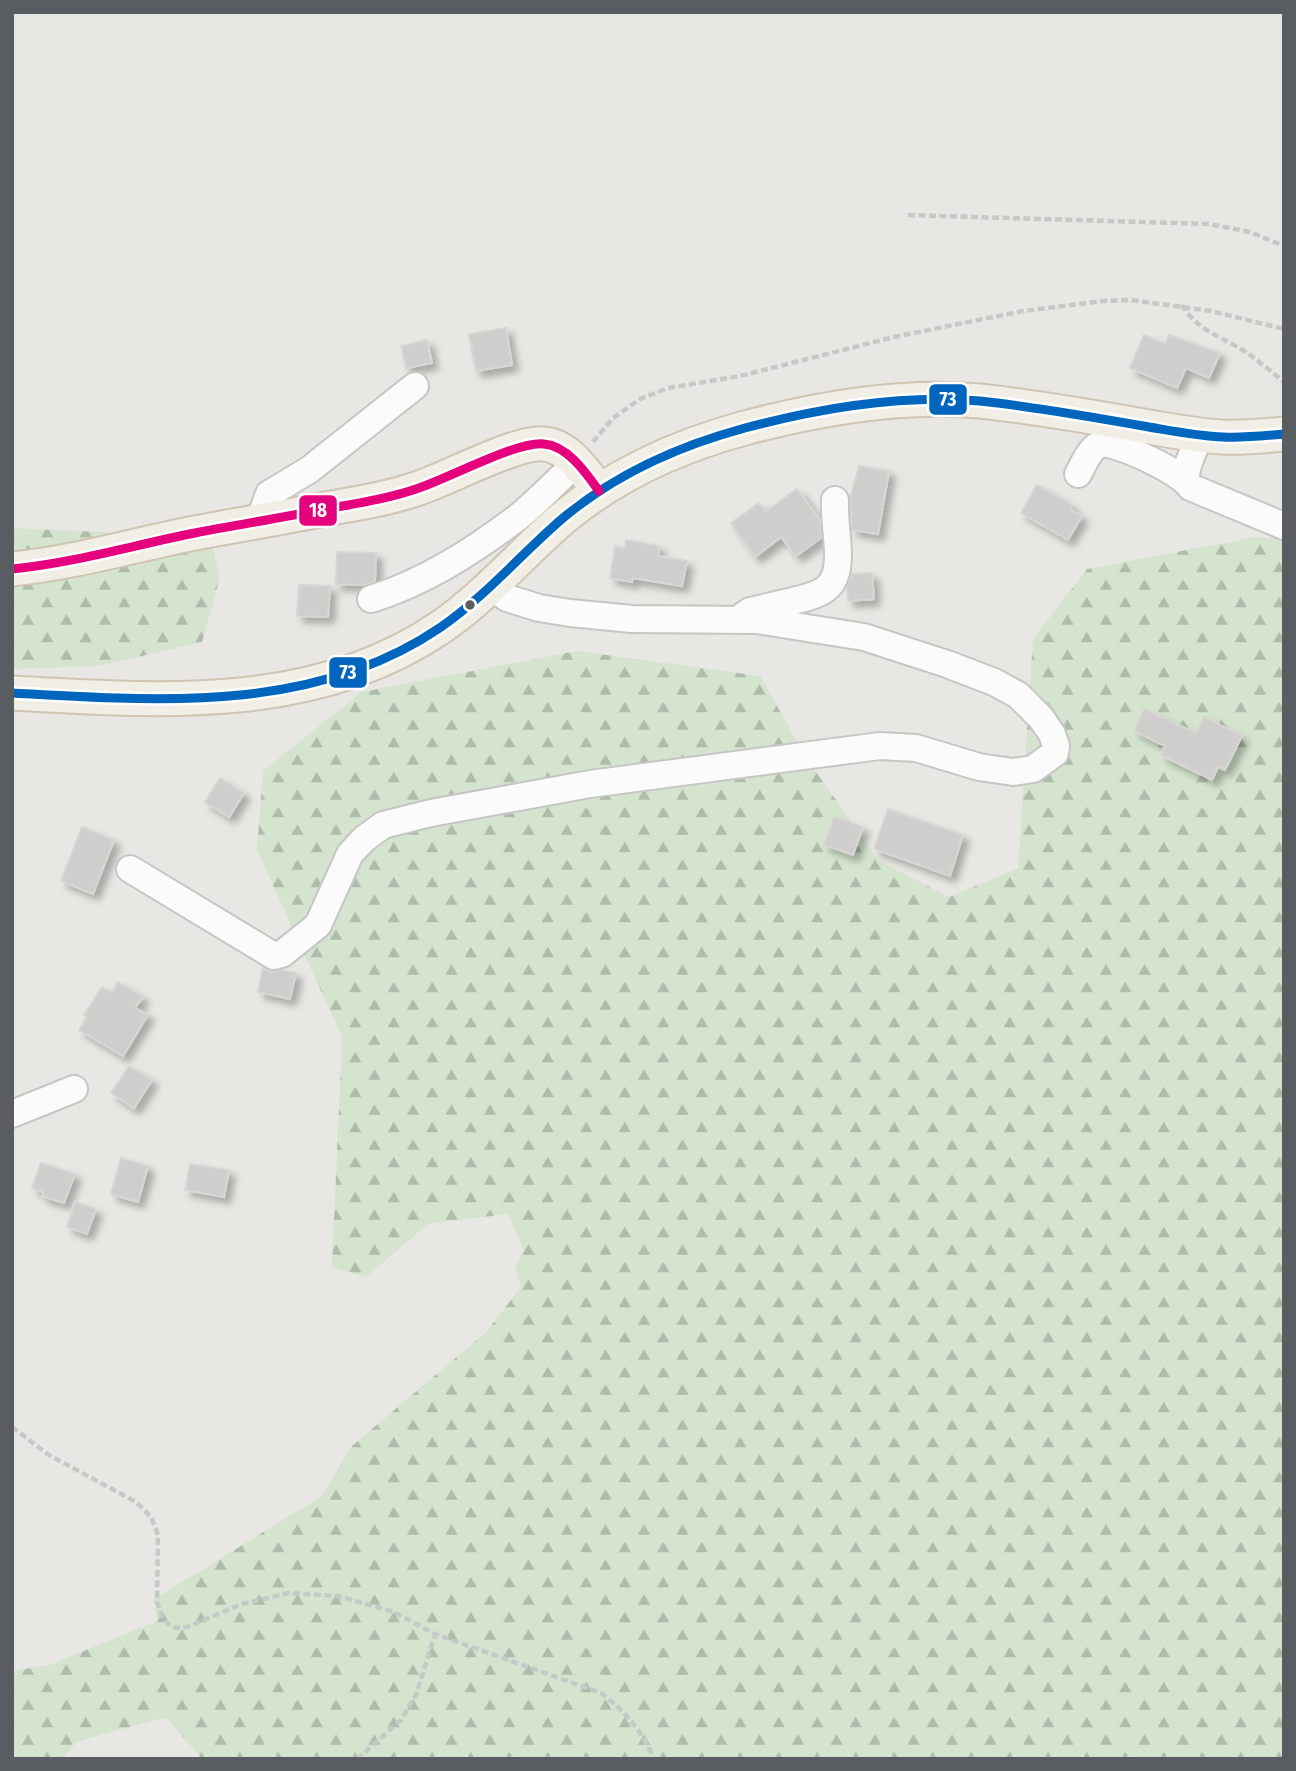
<svg xmlns="http://www.w3.org/2000/svg" width="1296" height="1771" font-family="'Fira Sans Condensed',sans-serif">
<defs>
<pattern id="forest-firs" width="22" height="20" patternUnits="userSpaceOnUse" patternTransform="scale(1.75)"><rect width="22" height="20" fill="#d4e4cf"/><path d="M5 1l3.5 6h-7zM16 11l3.5 6h-7z" fill="#afbcab"/></pattern>
<filter id="shadow"><feDropShadow dx="6" dy="6" stdDeviation="3.5" flood-color="#0004"/></filter>
</defs>
<rect width="100%" height="100%" fill="#e9e7e3"/>
<path fill="url(#forest-firs)" d="M12,528L210,537L220,577L202,642L99,666L12,669Z
M1256,537L1284,539V1759H202L166,1717L75,1742L64,1759H12V1671L49,1665L158,1621L153,1600L322,1496L352,1446L486,1332L521,1287L515,1268L524,1250L508,1214L428,1224L366,1277L332,1267L342,1037L257,850L263,771L362,692L577,651L760,676L807,759L878,860L949,897L1018,868L1033,639L1087,569Z"/>
<path fill="#cfcecc" stroke="#d8d6d2" stroke-width="2" filter="url(#shadow)" d="M506,328L512,365L476,371L469,334Z
M1144,335L1165,344L1169,335L1220,353L1209,378L1186,368L1177,388L1130,368Z
M427,340L432,363L406,368L401,346Z
M859,466L889,471L878,534L852,530L850,499Z
M1037,485L1072,505L1070,509L1082,516L1068,540L1021,513Z
M797,489L820,520L821,538L796,556L781,537L755,557L731,523L759,503L765,512Z
M626,540L659,546L658,556L687,561L682,586L633,578L632,582L610,578L615,546L625,548Z
M337,552L376,553L375,581L364,585L336,584Z
M872,573L874,599L848,601L847,587L852,574Z
M299,585L330,586L328,617L297,616Z
M1144,709L1196,733L1204,717L1242,736L1225,770L1218,767L1212,780L1161,755L1165,746L1134,731Z
M220,778L244,793L229,817L205,802Z
M888,809L963,835L950,876L874,849Z
M834,817L863,827L853,855L824,845Z
M82,827L114,840L93,894L61,881Z
M263,968L272,972L282,970L296,973L290,999L258,992Z
M118,982L143,997L135,1008L148,1015L123,1056L79,1030L87,1017L84,1015L102,987L112,993Z
M129,1066L152,1080L134,1108L111,1093Z
M121,1158L148,1166L138,1202L111,1194Z
M41,1163L75,1174L64,1203L42,1196L43,1192L32,1188Z
M190,1164L229,1170L224,1197L185,1190Z
M75,1202L96,1209L87,1234L67,1227Z"/>
<g fill="none" stroke-linecap="round" stroke-linejoin="round">
<defs>
<path id="minor" d="M1078,474C1083,466 1090,446 1102,444C1118,442 1183,473 1190,487L1284,526
M1186,479C1185,463 1196,450 1199,435
M259,521L269,494L309,470L415,386
M371,599C425,582 472,552 517,518C538,501 556,481 577,463
M744,615L750,611C764,608 779,604 793,601C822,594 838,589 838,556C838,537 834,519 835,500
M130,869L274,956L282,954L318,925L350,854L364,839L383,825L431,813L590,784L880,746L916,748L979,767L1013,772L1033,769L1055,753L1056,746L1052,734L1041,718L1018,695L994,682L947,664L864,637L757,620L632,619L570,613L539,608L507,598L490,586
M12,1114L74,1089"/>
<path id="major" d="M12,569C74,563 134,545 195,533C237,525 279,518 320,510C353,504 388,499 419,488C449,478 517,441 544,444C568,446 586,473 599,491
M12,693C158,701 314,714 441,627C486,596 522,553 563,518C617,473 678,446 745,428C820,408 901,394 980,401C1037,407 1093,417 1149,427C1173,431 1198,436 1223,437C1243,438 1263,436 1284,434"/>
</defs>
<use href="#minor" stroke="#c5c6c5" stroke-width="30"/>
<use href="#major" stroke="#d0c5b3" stroke-width="37"/>
<path stroke="#c5c9c7" stroke-width="4.5" stroke-dasharray="7 3.5" stroke-linecap="butt" d="M908,215L1209,224L1250,232L1284,246
M1182,305C1195,330 1227,339 1249,354C1261,363 1273,373 1284,382
M593,442L613,418L640,399L668,388L740,376L894,337L1023,311L1103,301L1131,300L1211,311L1284,329
M12,1427L49,1455L136,1502L151,1517L158,1535L157,1602L162,1616L168,1624L176,1628L187,1627L242,1604L289,1593L338,1596L394,1612L435,1634L601,1693C626,1712 641,1730 654,1759
M357,1759L401,1720L416,1695L435,1634"/>
<use href="#minor" stroke="#fcfbfb" stroke-width="26"/>
<use href="#major" stroke="#f1eee6" stroke-width="33"/>
<defs>
<path id="bus-1" d="M12,693C158,701 314,714 441,627C486,596 522,553 563,518C617,473 678,446 745,428C820,408 901,394 980,401C1037,407 1093,417 1149,427C1173,431 1198,436 1223,437C1243,438 1263,436 1284,434"/>
<path id="bus-2" d="M12,569C74,563 134,545 195,533C237,525 279,518 320,510C353,504 388,499 419,488C449,478 517,441 544,444C568,446 586,473 599,491"/>
</defs>
<use href="#bus-1" stroke="#fff" stroke-width="14"/>
<use href="#bus-2" stroke="#fff" stroke-width="14"/>
<use href="#bus-1" stroke="#0065bd" stroke-width="9"/>
<use href="#bus-2" stroke="#e5007d" stroke-width="9"/>
</g>
<circle fill="#595d61" stroke="#fff" stroke-width="2.5" cx="470" cy="605" r="6"/>
<g stroke="#fff" stroke-width="2.5">
<rect x="928" y="383" width="40" height="33" rx="7" fill="#0065bd"/>
<rect x="298" y="494" width="40" height="33" rx="7" fill="#e5007d"/>
<rect x="328" y="656" width="40" height="33" rx="7" fill="#0065bd"/>
</g>
<g font-size="19" text-anchor="middle" font-weight="bold" fill="#fff">
<text x="948" y="406">73</text>
<text x="318" y="517">18</text>
<text x="348" y="679">73</text>
</g>
<rect width="1296" height="1771" fill="none" stroke="#595d61" stroke-width="28"/>
</svg>
